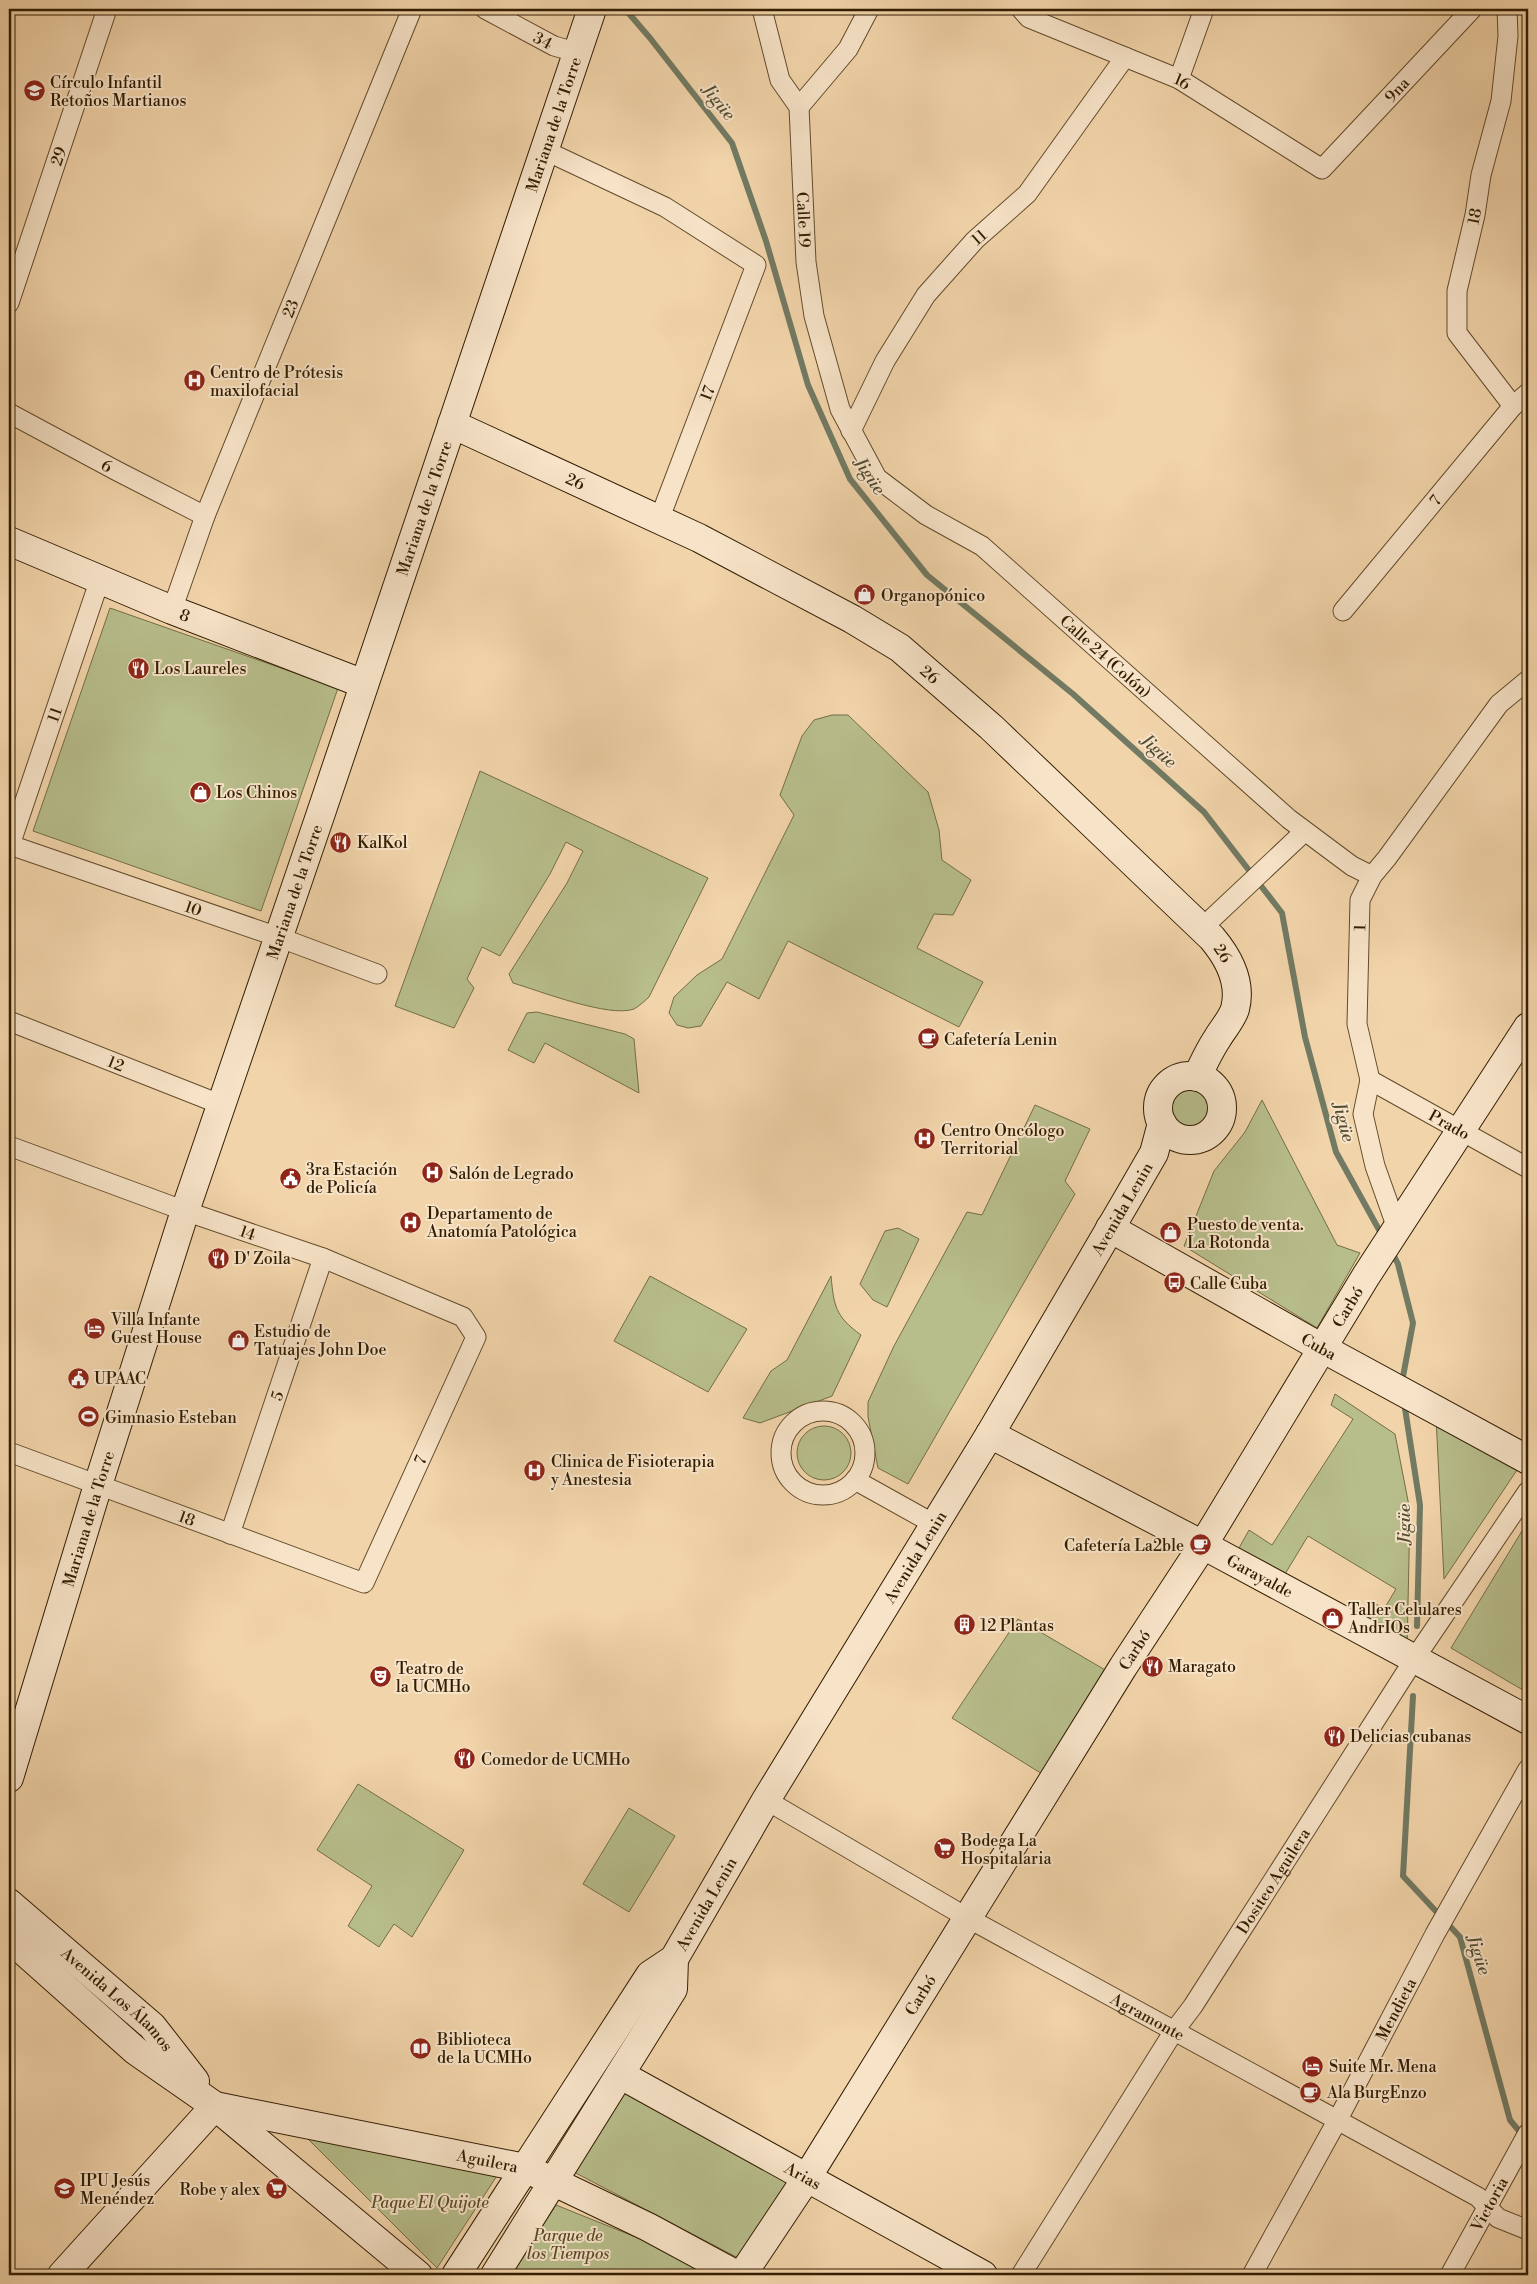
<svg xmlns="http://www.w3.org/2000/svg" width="1537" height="2284" font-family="'Libre Bodoni',serif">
<rect width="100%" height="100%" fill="#f2d4aa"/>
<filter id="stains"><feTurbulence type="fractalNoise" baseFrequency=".004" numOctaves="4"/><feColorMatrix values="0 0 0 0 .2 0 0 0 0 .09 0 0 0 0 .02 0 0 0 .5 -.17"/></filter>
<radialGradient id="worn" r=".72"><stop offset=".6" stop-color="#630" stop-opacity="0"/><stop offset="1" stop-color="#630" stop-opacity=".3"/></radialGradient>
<path fill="#b7bd8b" stroke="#746d46" d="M110,608L338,688L261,911L33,831Z
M832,715H848L928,792L939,830L942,860L971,880L953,915L934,914L917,948L983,982L959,1027L788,941L759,999L727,982L701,1026L688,1028L677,1025L669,1013L674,997L697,975L722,959L794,815L780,795L802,736L814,720Z
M480,771L708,878L649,997C645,1001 639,1006 634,1009C609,1018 540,991 513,983L509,974L567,883L583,851L566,842L550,874L500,956L482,947L467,979L474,988L454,1028L395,1006Z
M537,1012L625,1034L634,1039L639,1093L545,1043L534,1063L508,1050L527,1013Z
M1169 1108a22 22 0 1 1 44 0a22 22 0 1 1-44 0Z
M1262,1100L1337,1245L1360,1253L1317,1328L1184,1246L1214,1171L1245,1132Z
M1035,1105L1090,1129L1065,1181L1075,1194L908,1484L878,1468L868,1417V1402L894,1346L967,1212L982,1215Z
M898,1228L919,1239L887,1307L873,1300L860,1284L885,1231Z
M650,1276L747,1329L708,1392L614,1341Z
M831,1276C834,1306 835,1316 861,1335L832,1396L760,1423L743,1418L771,1371L787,1360Z
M1335,1394L1395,1434L1410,1511L1407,1650L1357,1622L1376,1604L1384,1609L1396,1589L1308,1536L1285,1574L1239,1548L1249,1530L1272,1545L1353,1419L1331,1405Z
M1436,1417L1521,1464L1444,1579Z
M797 1453a27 27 0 1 1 54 0a27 27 0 1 1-54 0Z
M1528,1521V1693L1451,1648Z
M1018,1619L1112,1674L1047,1777L952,1718Z
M358,1784L464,1850L412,1937L394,1924L379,1947L348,1926L372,1886L317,1850Z
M629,1808L675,1836L629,1912L583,1884Z
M625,2084L794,2182L742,2260L570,2170Z
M303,2134L500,2171L437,2268Z
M556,2205L643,2240L714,2275H510Z"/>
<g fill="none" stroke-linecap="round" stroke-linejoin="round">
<path stroke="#727a63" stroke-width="6" d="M625,9L650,38L732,143L766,241L808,385L850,479L927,575L1073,694L1204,812L1282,913L1305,1037L1336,1152L1383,1237
M1391,1250L1398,1264L1413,1323L1402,1382
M1404,1402L1420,1505L1417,1626
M1413,1696L1403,1876L1460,1937L1510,2120L1524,2137"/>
<defs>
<g id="street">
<path id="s1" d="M485,9L554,46L579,53"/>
<path id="s2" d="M762,9L780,80L799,107L806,262L814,316L840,409L877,478L926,515L982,546L1289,819L1352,866L1372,876"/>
<path id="s3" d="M1021,9L1029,18L1179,79L1322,169L1472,9"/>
<path d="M1507,9L1508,36L1501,101L1481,175L1475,215L1457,291V333L1513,406"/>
<path d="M1179,79L1204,9"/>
<path d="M799,107L848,49L869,9"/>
<path d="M544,150L665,207L756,265L659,520"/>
<path id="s4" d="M9,303L107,9"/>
<path id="s5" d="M9,413L117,471L205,516"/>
<path id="s6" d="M851,431L885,361L926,295L975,240L1027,194L1125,57"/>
<path id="s7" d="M172,610L205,516L412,9"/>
<path id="s8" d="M1343,611L1513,406L1528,393"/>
<path id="s9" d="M10,845L278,937L377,974"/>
<path id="s10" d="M9,848L100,579"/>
<path d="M1202,928L1304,832"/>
<path id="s11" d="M9,1021L222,1105"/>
<path id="s12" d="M1370,1080L1528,1168"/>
<path id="s13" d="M9,1146L185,1211L323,1258L463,1317L476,1337L364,1583L9,1452"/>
<path id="s14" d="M1397,1228L1375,1166L1363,1114L1370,1080L1357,1024L1360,900L1372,876L1387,858L1499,704L1528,680"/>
<circle cx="823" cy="1453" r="42"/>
<path d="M855,1480L934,1524"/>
<path id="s15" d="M230,1534L323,1258"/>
<path id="s16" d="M766,1800L966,1917L1478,2197L1498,2218L1528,2230"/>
<path id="s17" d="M1021,2275L1174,2031L1193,2006L1415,1658L1528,1491"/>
<path id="s18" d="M1252,2275L1337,2121L1435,1934L1528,1769"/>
<path id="s19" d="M1450,2275L1528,2133"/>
</g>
<g id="secondary">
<path id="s20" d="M452,424L699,538L852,619L900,648L991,727L1212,938C1228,957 1242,982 1235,1009C1232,1019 1222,1030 1217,1039C1209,1051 1203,1064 1197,1077"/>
<path id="s21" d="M9,541L172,610L364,684"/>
<circle cx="1190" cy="1108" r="32"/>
<path id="s22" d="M1110,1228L1322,1348L1528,1460"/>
<path id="s23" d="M990,1434L1203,1545L1528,1720"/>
<path id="s24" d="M9,1778L98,1485L185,1211L321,813L592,9"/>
<path id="s25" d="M9,1903L152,2026L195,2081"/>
<path d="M9,1938L136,2051L215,2106L418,2275"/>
<path id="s26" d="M621,2075L983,2275"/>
<path id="s27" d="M215,2106L525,2168L648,2227L737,2275"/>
<path d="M62,2275L215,2106"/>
<path id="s28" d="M456,2275L650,1975L674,1959L766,1800L990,1434L1128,1198L1154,1153L1162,1123"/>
<path d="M495,2275L673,1989L674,1959"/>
<path id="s29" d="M742,2275L806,2179L1123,1667L1203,1545L1366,1276L1528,1027"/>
</g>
</defs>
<use href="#street" stroke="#624b2a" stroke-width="21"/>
<use href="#secondary" stroke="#321d00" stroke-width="30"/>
<use href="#street" stroke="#f7e3c8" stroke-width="19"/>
<use href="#secondary" stroke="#f7e3c8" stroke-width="28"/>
</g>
<defs>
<symbol id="school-disc" viewBox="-11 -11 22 22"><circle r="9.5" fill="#8f2418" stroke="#f7e3c8"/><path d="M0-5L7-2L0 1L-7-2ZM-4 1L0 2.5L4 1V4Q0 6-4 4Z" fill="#fff"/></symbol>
<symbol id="hospital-disc" viewBox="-11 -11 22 22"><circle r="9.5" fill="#8f2418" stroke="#f7e3c8"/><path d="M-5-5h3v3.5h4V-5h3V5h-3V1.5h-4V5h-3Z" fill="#fff"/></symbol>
<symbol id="shop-disc" viewBox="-11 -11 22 22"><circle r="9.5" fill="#8f2418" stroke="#f7e3c8"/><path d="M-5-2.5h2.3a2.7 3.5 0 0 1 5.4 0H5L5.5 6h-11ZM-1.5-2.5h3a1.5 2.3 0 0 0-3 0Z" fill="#fff"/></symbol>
<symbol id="restaurant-disc" viewBox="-11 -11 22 22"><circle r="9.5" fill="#8f2418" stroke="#f7e3c8"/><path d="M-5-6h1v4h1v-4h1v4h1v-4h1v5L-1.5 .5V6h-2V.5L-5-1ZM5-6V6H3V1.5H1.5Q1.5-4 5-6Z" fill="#fff"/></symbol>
<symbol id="cafe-disc" viewBox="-11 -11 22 22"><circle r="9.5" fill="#8f2418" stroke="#f7e3c8"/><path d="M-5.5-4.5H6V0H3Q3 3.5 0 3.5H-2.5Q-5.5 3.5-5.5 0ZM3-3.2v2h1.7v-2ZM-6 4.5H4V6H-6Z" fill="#fff"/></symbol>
<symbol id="civic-disc" viewBox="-11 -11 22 22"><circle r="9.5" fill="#8f2418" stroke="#f7e3c8"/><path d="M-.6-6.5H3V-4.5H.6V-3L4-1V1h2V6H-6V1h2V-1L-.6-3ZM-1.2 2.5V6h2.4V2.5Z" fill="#fff"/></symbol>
<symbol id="bus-disc" viewBox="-11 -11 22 22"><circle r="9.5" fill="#8f2418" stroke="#f7e3c8"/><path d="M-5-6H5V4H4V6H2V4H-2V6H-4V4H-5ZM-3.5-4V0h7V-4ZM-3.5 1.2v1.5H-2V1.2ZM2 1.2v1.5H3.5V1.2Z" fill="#fff"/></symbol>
<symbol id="hotel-disc" viewBox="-11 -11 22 22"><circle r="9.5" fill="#8f2418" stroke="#f7e3c8"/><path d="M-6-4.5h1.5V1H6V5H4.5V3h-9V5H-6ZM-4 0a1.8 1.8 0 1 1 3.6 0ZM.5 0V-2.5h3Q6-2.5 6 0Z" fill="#fff"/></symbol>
<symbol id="stadium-disc" viewBox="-11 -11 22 22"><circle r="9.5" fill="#8f2418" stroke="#f7e3c8"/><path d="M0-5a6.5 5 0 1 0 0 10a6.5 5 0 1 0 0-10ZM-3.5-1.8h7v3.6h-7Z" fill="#fff"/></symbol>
<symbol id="building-disc" viewBox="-11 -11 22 22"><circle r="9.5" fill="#8f2418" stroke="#f7e3c8"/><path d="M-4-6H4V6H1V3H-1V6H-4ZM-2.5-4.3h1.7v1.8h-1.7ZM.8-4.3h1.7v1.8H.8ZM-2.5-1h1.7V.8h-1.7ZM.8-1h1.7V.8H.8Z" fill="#fff"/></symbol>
<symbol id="theatre-disc" viewBox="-11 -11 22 22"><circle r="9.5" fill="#8f2418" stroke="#f7e3c8"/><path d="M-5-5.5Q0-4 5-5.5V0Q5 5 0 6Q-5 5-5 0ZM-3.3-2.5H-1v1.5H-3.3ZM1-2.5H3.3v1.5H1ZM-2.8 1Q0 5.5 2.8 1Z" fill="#fff"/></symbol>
<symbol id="supermarket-disc" viewBox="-11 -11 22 22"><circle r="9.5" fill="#8f2418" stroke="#f7e3c8"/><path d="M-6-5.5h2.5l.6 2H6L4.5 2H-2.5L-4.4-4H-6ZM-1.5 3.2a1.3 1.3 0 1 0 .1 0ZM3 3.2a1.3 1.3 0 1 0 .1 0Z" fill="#fff"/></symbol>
<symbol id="library-disc" viewBox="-11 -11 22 22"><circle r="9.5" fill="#8f2418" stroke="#f7e3c8"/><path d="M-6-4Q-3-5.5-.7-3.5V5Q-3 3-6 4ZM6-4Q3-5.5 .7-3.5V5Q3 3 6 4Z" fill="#fff"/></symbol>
</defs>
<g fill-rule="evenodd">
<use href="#school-disc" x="22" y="78" width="25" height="25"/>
<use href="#hospital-disc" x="182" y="368" width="25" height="25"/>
<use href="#shop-disc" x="852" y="582" width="25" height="25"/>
<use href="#restaurant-disc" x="126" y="656" width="25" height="25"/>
<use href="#shop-disc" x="188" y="780" width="25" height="25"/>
<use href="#restaurant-disc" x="328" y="830" width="25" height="25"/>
<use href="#cafe-disc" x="916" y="1026" width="25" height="25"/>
<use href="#hospital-disc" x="912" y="1126" width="25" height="25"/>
<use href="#hospital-disc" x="420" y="1160" width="25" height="25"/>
<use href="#civic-disc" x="278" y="1166" width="25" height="25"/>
<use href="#hospital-disc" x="398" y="1210" width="25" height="25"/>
<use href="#shop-disc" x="1158" y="1220" width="25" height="25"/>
<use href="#restaurant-disc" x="206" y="1246" width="25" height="25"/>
<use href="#bus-disc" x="1162" y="1270" width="25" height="25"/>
<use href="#hotel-disc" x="82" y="1316" width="25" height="25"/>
<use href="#shop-disc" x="226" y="1328" width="25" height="25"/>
<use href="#civic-disc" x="66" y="1366" width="25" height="25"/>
<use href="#stadium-disc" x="76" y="1404" width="25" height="25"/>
<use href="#hospital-disc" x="522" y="1458" width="25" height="25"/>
<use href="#cafe-disc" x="1188" y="1532" width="25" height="25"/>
<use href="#shop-disc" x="1320" y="1606" width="25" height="25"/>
<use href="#building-disc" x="952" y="1612" width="25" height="25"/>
<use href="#restaurant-disc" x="1140" y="1654" width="25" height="25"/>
<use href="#theatre-disc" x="368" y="1664" width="25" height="25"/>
<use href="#restaurant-disc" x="1322" y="1724" width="25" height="25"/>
<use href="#restaurant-disc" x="452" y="1746" width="25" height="25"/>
<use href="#supermarket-disc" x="932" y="1836" width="25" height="25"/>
<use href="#library-disc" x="408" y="2036" width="25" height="25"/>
<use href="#hotel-disc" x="1300" y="2054" width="25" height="25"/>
<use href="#cafe-disc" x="1298" y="2080" width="25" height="25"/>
<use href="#school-disc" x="52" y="2176" width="25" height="25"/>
<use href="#supermarket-disc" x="264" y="2176" width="25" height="25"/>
</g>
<g text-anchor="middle" stroke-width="4" stroke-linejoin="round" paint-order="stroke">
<g font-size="16" fill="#321d00" stroke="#f7e3c8">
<text dy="6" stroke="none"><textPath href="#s1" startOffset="66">34</textPath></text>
<text dy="6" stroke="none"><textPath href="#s3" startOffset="178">16</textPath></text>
<text dy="6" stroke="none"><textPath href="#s3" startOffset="452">9na</textPath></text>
<text dy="6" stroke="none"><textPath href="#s24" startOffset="1741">Mariana de la Torre</textPath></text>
<text dy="6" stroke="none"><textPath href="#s4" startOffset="155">29</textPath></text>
<text transform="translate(1474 216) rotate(-79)" y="6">18</text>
<text dy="6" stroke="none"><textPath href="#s2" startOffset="219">Calle 19</textPath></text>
<text dy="6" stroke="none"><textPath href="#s6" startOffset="234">11</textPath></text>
<text dy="6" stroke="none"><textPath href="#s7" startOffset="324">23</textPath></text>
<text transform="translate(707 393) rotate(-69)" y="6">17</text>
<text dy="6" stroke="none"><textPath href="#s5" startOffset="111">6</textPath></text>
<text dy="6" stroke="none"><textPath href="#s20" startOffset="136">26</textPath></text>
<text dy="6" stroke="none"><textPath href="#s8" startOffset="144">7</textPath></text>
<text dy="6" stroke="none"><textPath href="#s24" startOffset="1336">Mariana de la Torre</textPath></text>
<text dy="6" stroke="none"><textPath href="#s21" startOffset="191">8</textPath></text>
<text dy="6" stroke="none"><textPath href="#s2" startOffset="782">Calle 24 (Colón)</textPath></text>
<text dy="6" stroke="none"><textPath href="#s20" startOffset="541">26</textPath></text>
<text dy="6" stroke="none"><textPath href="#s10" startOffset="141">11</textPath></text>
<text dy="6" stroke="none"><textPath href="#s24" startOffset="931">Mariana de la Torre</textPath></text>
<text dy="6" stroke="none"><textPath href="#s9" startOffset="194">10</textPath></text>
<text dy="6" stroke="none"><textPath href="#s14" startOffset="308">1</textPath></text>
<text dy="6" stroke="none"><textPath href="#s20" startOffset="946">26</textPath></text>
<text dy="6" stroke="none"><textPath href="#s11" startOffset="115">12</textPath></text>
<text dy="6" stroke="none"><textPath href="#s12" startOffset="91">Prado</textPath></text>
<text dy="6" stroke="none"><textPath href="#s28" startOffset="1260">Avenida Lenin</textPath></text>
<text dy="6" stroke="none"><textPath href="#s13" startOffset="254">14</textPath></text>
<text dy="6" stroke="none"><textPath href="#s29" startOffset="1142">Carbó</textPath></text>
<text dy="6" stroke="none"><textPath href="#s22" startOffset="240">Cuba</textPath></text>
<text dy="6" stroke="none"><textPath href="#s15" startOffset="146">5</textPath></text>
<text transform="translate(420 1460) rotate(-66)" y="6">7</text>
<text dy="6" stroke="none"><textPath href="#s24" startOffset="271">Mariana de la Torre</textPath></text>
<text transform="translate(187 1518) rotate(20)" y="6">18</text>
<text dy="6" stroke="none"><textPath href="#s28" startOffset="855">Avenida Lenin</textPath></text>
<text dy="6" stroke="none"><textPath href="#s23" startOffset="305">Garayalde</textPath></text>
<text dy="6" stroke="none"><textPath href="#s29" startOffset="738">Carbó</textPath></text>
<text dy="6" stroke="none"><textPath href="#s17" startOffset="468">Dositeo Aguilera</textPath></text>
<text dy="6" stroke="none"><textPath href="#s28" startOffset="450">Avenida Lenin</textPath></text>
<text dy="6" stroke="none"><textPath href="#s29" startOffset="332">Carbó</textPath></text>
<text dy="6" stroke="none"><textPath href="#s25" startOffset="145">Avenida Los Álamos</textPath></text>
<text dy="6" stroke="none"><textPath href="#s18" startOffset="302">Mendieta</textPath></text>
<text dy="6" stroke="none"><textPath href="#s16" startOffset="439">Agramonte</textPath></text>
<text dy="6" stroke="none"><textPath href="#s27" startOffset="278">Aguilera</textPath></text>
<text dy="6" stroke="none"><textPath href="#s26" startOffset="208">Arias</textPath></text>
<text dy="6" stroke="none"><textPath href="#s19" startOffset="81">Victoria</textPath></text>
</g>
<g font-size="16" fill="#321d00" stroke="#f7e3c8" text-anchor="start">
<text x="50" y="88">Círculo Infantil<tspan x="50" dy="18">Retoños Martianos</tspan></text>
<text x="210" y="378">Centro de Prótesis<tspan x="210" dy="18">maxilofacial</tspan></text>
<text x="881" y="601">Organopónico</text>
<text x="154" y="674">Los Laureles</text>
<text x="216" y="798">Los Chinos</text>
<text x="357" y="848">KalKol</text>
<text x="944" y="1045">Cafetería Lenin</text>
<text x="941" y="1136">Centro Oncólogo<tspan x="941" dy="18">Territorial</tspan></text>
<text x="306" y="1175">3ra Estación<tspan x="306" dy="18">de Policía</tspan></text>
<text x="449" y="1179">Salón de Legrado</text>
<text x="427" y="1219">Departamento de<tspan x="427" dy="18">Anatomía Patológica</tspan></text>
<text x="1187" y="1230">Puesto de venta.<tspan x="1187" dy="18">La Rotonda</tspan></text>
<text x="234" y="1264">D' Zoila</text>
<text x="1190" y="1289">Calle Cuba</text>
<text x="111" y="1325">Villa Infante<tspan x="111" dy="18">Guest House</tspan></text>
<text x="254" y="1337">Estudio de<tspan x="254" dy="18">Tatuajes John Doe</tspan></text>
<text x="94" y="1384">UPAAC</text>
<text x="105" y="1423">Gimnasio Esteban</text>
<text x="551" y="1467">Clinica de Fisioterapia<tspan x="551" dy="18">y Anestesia</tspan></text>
<text x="1184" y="1551" text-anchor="end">Cafetería La2ble</text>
<text x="1348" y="1615">Taller Celulares<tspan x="1348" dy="18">AndrIOs</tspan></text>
<text x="980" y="1631">12 Plantas</text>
<text x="1168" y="1672">Maragato</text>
<text x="396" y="1674">Teatro de<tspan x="396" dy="18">la UCMHo</tspan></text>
<text x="1350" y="1742">Delicias cubanas</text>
<text x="481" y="1765">Comedor de UCMHo</text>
<text x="961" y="1846">Bodega La<tspan x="961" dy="18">Hospitalaria</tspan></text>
<text x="437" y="2045">Biblioteca<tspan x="437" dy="18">de la UCMHo</tspan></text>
<text x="1329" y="2072">Suite Mr. Mena</text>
<text x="1327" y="2098">Ala BurgEnzo</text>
<text x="80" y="2186">IPU Jesús<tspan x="80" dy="18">Menéndez</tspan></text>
<text x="260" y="2195" text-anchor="end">Robe y alex</text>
</g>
<g font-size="16" font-style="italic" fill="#5a4d2a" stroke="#f7e3c8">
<text x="430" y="2208">Paque El Quijote</text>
<text x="568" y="2241">Parque de<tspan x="568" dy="18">los Tiempos</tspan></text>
</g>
<g font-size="18" font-style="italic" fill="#524c32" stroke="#f7e3c8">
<text transform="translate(719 102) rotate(51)" y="6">Jigüe</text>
<text transform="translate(870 476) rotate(56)" y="6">Jigüe</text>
<text transform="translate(1159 751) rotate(42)" y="6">Jigüe</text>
<text transform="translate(1344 1122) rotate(75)" y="6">Jigüe</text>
<text transform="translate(1404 1524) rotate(-90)" y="6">Jigüe</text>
<text transform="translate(1479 1955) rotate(72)" y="6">Jigüe</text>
</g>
</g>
<rect width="1537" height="2284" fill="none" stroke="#f2d4aa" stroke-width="30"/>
<rect x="10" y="10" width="1517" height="2264" fill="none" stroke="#321d00" stroke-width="2.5"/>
<rect x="15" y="15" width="1507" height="2254" fill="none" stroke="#321d00"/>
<rect width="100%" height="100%" filter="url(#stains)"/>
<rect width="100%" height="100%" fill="url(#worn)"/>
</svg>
